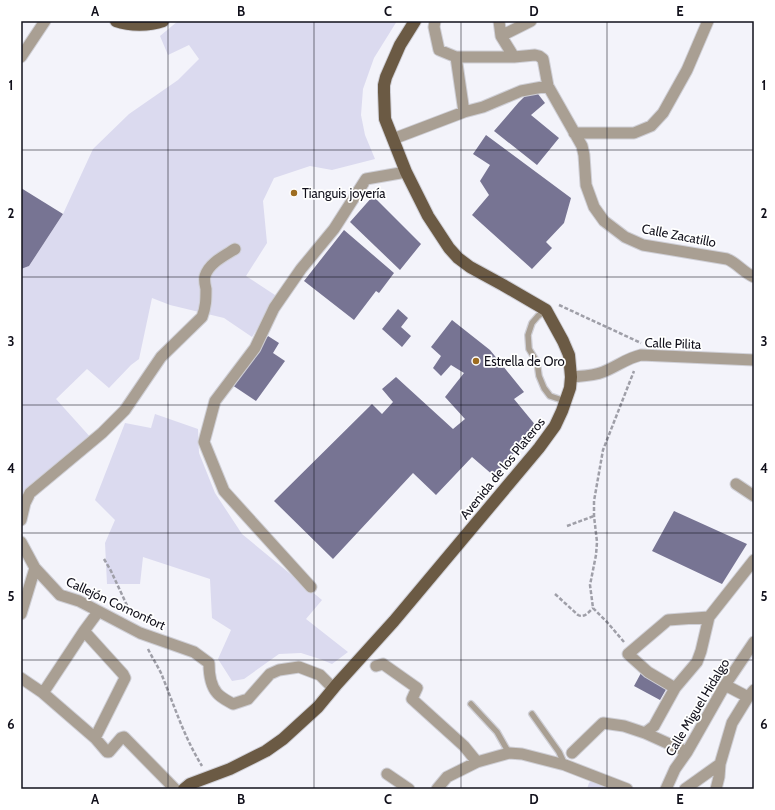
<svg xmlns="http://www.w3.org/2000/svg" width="775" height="810" font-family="Cabin,sans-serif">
<rect width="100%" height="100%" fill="#f3f3fa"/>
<path fill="#dbdaef" d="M178,21H397L374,58L363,89L361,115L365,135L375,159L332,170L310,166L274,178L263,201L267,243L246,276L278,297L252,337L224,318L170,305L152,298L139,359L131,365L109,388L87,369L56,399L92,439L23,494L21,508V269L29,266L63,214L93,149L129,114L178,80L199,59L189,45L168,55L160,36Z
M155,414L198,429L199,453L215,493L242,534L322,600L306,619L348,652L332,664L320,659L301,653L279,654L244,679L232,681L218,659L231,630L212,618L210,579L143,557L140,584H107L105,543L115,520L95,500L125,423L151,428Z
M592,780L615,789H587L589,783Z"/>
<path fill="#777493" d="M530,91L538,94L545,103L531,115L559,138L537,165L494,131L519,102Z
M486,135L571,198L564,223L546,242L552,248L532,269L472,215L489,195L480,181L490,165L473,154Z
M21,188L63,214L29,266L21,269Z
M373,196L421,244L400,270L350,222Z
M344,230L394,273L379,293L376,291L354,320L304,281Z
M398,309L408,318L401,327L411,336L402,347L382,329Z
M452,320L490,350L524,392L514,399L537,427L494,476L472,457L436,495L413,473L333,559L274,501L372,404L382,414L393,402L382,389L396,377L453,429L465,419L445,397L464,373L451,365L441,376L433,368L441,356L431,347Z
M268,336L279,343L273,353L285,361L256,401L232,385Z
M674,511L747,544L722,584L652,551Z
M641,673L668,686L660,700L634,686Z"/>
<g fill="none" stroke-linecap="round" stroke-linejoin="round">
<defs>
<path id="lane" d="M546,310L538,316L532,323L528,335L529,349L537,362L539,376L544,388L550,396L565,401
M471,704L497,732L509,753
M532,714L559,752L565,765"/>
<path id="street" d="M435,21L434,27L439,50L456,57H514L535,55L539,56L543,59L548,86L582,146L584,155L586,185L594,207L604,221L625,237L643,245L727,259C737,263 744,273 754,277
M499,21L501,36L514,57
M501,36L531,21
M21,57L45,21
M456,57L464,112
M574,133H634L651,126L663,113L687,70L708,21
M393,139L464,112L483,107L521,91L548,86
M571,377C582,376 593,376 603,372C616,367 627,358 641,355L754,360
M736,484L754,496
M21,520L25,503L30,493L102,433L125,410L161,357L202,317C206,307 206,299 206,289C205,285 204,280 205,276C209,263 224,256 235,249
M21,542L35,568L60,595L79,601L140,633L194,652L209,663C209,673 210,685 217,693C221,698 228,701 233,704L248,699L270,674L279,670L299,667L320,675L333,688
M311,587L224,491L204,442L215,401L255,348L274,308L301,269L334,229L366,179L406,172
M21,614L35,568
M84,631L123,674L125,678L95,738
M376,666L383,664L417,688L412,699L464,746L477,762
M21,678L43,693L95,738L107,752H109L121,738L124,737L175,789
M725,685L748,697
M675,688L648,672L628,654L668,620L709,617
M43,693L84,631L98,612
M645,733L654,726L675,688L697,662L701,651L709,617L754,560
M572,753L603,723L624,726L645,733L687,752
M387,774L409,789
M437,789L447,777L477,762L509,753L522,754L565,765L627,789
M666,789L675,769L687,752L725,685L754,642
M685,789L720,764L732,723L748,697L754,690
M716,789L719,777L720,764"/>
<path id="primary" d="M116,21C130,26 149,26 163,21
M184,789L190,784L230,769L266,751L283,739L318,707L337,684L394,621L539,448L555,426L562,411L570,388L571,377L569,355L563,341L546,310L503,285L470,267L458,258L449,248L428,216L406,172L385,119L384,92V85L386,77L400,45L415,21"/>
</defs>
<use href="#lane" stroke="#cfcfd6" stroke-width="8"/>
<use href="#street" stroke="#cfcfd6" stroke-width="13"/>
<use href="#primary" stroke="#cfcfd6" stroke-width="14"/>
<path stroke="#9f9fa8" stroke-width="2.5" stroke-dasharray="4 2" stroke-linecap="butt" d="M559,305L641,343
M567,526L594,516
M104,559L111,571L131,614
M555,594L578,615C584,618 588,613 593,608
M624,642L607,622L593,608L590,585L596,555L597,542L594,516V501L603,450L634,371
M148,649C152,657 157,665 161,673C174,705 184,737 202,766"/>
<use href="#lane" stroke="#a99f93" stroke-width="5.5"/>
<use href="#street" stroke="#a99f93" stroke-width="11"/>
<use href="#primary" stroke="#6b5a44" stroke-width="12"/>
</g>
<path fill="none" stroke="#11101b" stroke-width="1" stroke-opacity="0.55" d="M168,21V789M314,21V789M461,21V789M607,21V789M21,150H754M21,277H754M21,405H754M21,533H754M21,660H754"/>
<g fill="#9d6c20" stroke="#fff" stroke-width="1.5">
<circle cx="294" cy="193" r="4"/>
<circle cx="476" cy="361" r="4"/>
</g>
<g text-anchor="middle" stroke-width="3.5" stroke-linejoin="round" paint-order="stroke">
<g font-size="13" fill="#11101b" stroke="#fff" text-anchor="start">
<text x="302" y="198">Tianguis joyería</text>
<text x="484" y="366">Estrella de Oro</text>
</g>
<g font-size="13" fill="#11101b" stroke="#fff">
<text transform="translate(679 235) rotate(11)" y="5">Calle Zacatillo</text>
<text transform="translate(673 343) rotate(2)" y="5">Calle Pilita</text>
<text transform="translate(502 468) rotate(-51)" y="5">Avenida de los Plateros</text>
<text transform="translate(116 603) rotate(25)" y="5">Callejón Comonfort</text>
<text transform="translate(697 707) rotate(-59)" y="5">Calle Miguel Hidalgo</text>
</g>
</g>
<rect width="775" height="810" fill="none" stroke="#ffffff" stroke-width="44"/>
<rect x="22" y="22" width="731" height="766" fill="none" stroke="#11101b" stroke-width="1.5"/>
<g font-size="13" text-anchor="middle" font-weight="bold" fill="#11101b">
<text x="95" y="16">A</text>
<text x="241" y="16">B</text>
<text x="388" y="16">C</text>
<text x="534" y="16">D</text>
<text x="680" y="16">E</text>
<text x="11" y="90">1</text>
<text x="764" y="90">1</text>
<text x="11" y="218">2</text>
<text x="764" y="218">2</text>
<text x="11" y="346">3</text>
<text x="764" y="346">3</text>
<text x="11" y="473">4</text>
<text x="764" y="473">4</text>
<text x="11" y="601">5</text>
<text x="764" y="601">5</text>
<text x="11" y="729">6</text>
<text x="764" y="729">6</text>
<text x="95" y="804">A</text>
<text x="241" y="804">B</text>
<text x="388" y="804">C</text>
<text x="534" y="804">D</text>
<text x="680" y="804">E</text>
</g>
</svg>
